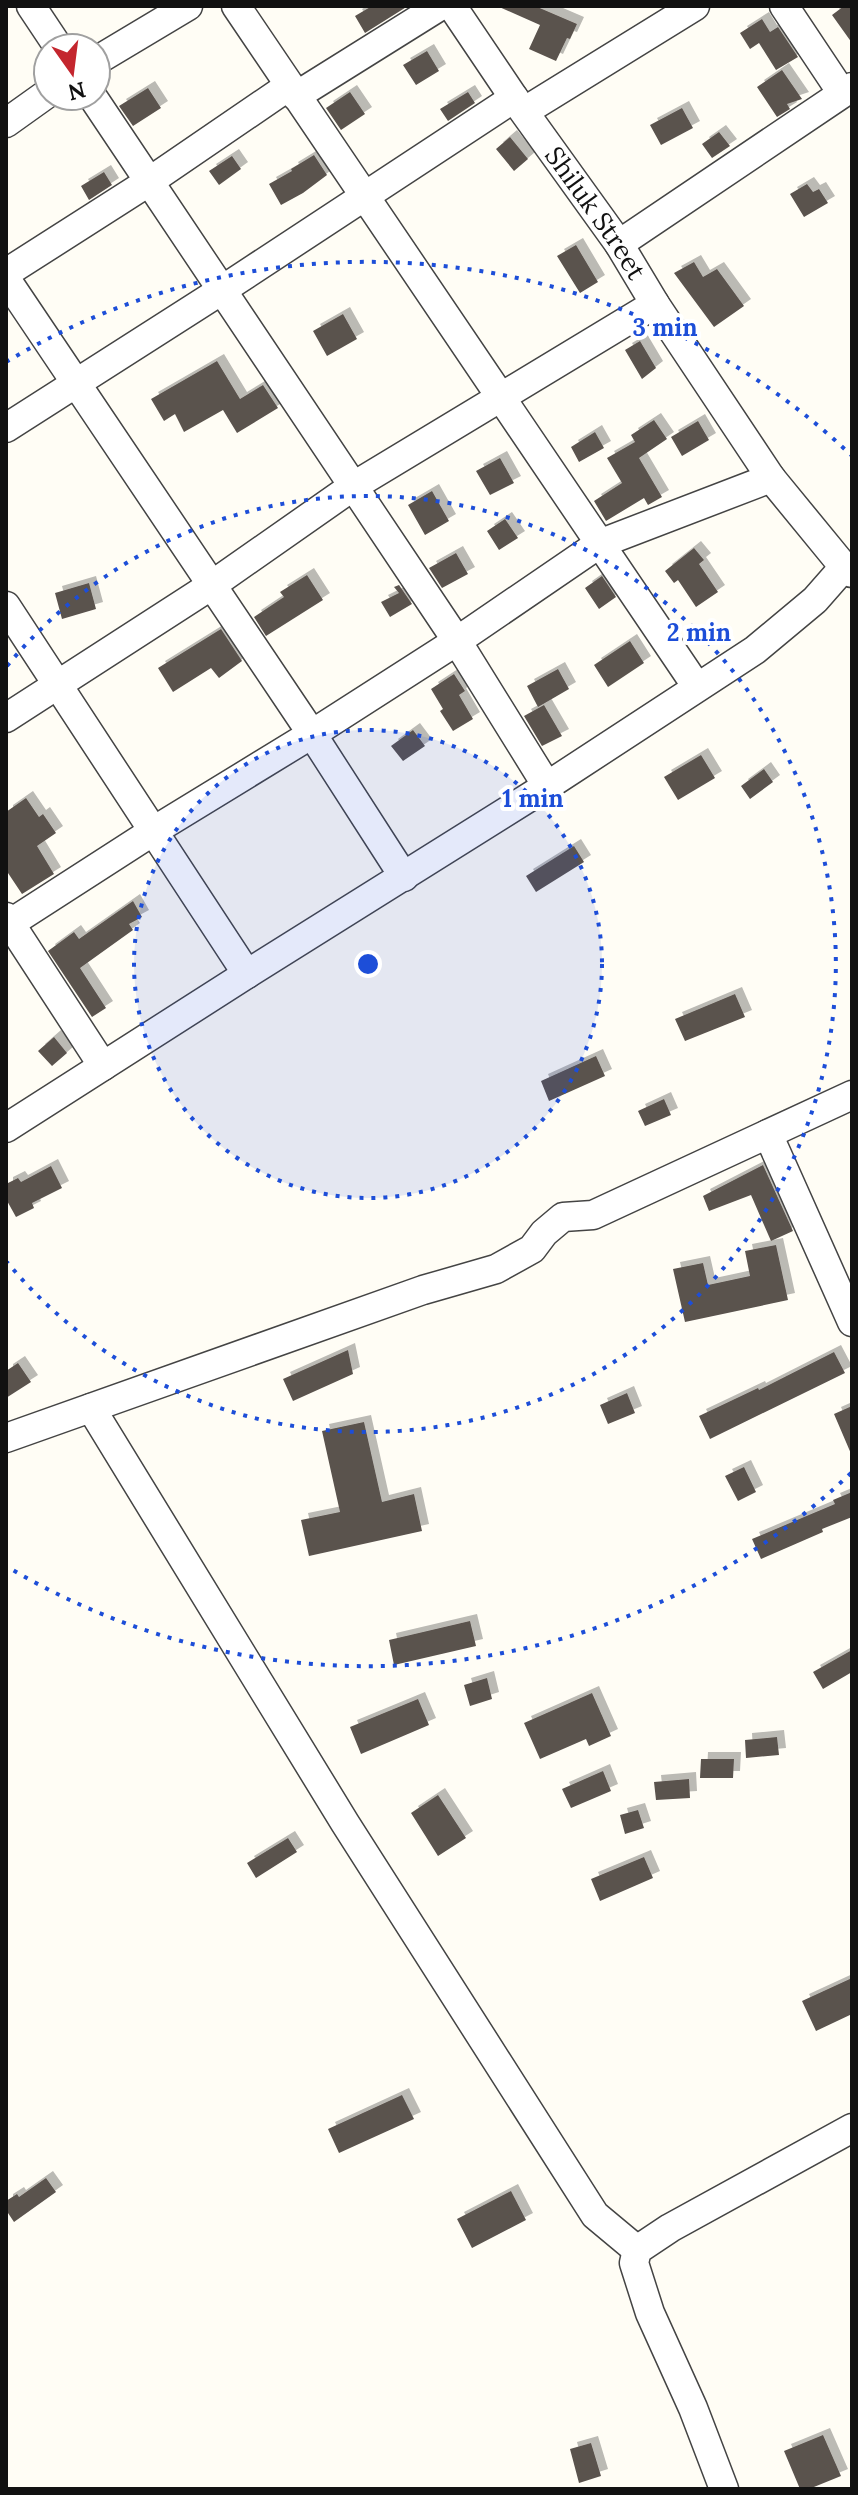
<svg xmlns="http://www.w3.org/2000/svg" width="858" height="2495" font-family="Lora,serif">
<defs>
<filter id="shadow"><feDropShadow dx="7" dy="-7" stdDeviation="0" flood-color="#0004"/></filter>
</defs>
<rect width="100%" height="100%" fill="#fffdf5"/>
<path fill="#5a524d" filter="url(#shadow)" d="M372,6H408L365,33L355,16Z
M497,6H535L577,24L570,39L567,38L556,61L529,49L540,25Z
M844,6H852V43L832,15Z
M762,19L770,32L778,27L798,57L776,70L759,43L750,49L740,33Z
M427,51L439,71L416,85L403,65Z
M782,70L802,99L787,104L790,109L777,117L757,87Z
M148,88L161,108L133,126L119,106Z
M350,92L365,114L341,130L326,108Z
M468,92L475,103L448,121L440,109Z
M682,108L693,128L661,145L650,125Z
M719,132L730,146L712,158L702,144Z
M510,137L528,159L514,171L496,149Z
M314,155L327,175L303,193L281,205L269,184L292,171L291,169Z
M232,156L241,169L219,185L209,171Z
M104,172L112,185L89,200L81,186Z
M807,184L813,192L819,189L828,203L804,217L790,194Z
M576,245L598,282L580,293L557,256Z
M694,262L703,277L717,269L744,306L714,327L674,273Z
M343,314L357,339L327,356L313,331Z
M640,341L656,368L642,379L625,350Z
M217,361L240,399L263,385L278,408L237,433L223,410L184,432L175,414L164,421L151,399Z
M654,420L667,439L639,458L662,497L648,505L644,498L606,521L594,501L622,483L607,458L635,442L631,435Z
M698,421L709,440L682,456L671,437Z
M595,432L604,448L579,462L571,447Z
M500,458L514,483L490,495L476,471Z
M432,491L449,521L425,535L408,505Z
M505,519L518,538L499,550L487,531Z
M694,548L704,560L699,564L718,592L696,607L678,580L674,583L665,571Z
M456,553L468,574L442,588L429,568Z
M307,575L323,600L266,636L254,617L284,597L280,592Z
M602,576L616,597L599,609L585,588Z
M89,583L96,609L62,619L55,593Z
M399,585L412,604L390,617L381,602L399,593L394,587Z
M221,629L242,661L219,678L211,668L173,692L158,668Z
M630,641L644,663L608,687L594,665Z
M558,669L569,689L538,707L527,686Z
M454,674L465,691L459,695L473,719L453,731L440,711L443,709L431,689Z
M544,705L562,736L542,746L524,716Z
M413,730L425,746L403,761L391,746Z
M701,755L715,778L678,800L664,777Z
M764,769L773,782L750,799L741,786Z
M26,798L39,817L43,814L56,833L37,846L54,874L22,894L6,870V812Z
M574,846L584,862L536,892L526,876Z
M133,901L142,917L129,924L133,930L80,968L106,1008L92,1017L48,951L74,932L79,939Z
M735,994L745,1017L685,1041L675,1019Z
M54,1037L67,1053L52,1066L38,1051Z
M596,1056L605,1076L549,1101L541,1081Z
M664,1099L671,1115L645,1126L638,1111Z
M763,1165L793,1231L771,1241L751,1195L709,1211L703,1196Z
M51,1166L62,1188L32,1203L34,1208L16,1217L6,1199V1184L18,1178L21,1182Z
M776,1245L788,1300L685,1322L673,1269L703,1263L708,1285L750,1276L745,1251Z
M348,1350L353,1374L293,1401L283,1379Z
M834,1352L845,1373L710,1439L699,1416L758,1388L759,1390Z
M18,1363L31,1382L6,1398V1371Z
M627,1393L635,1413L608,1424L600,1405Z
M852,1406V1456L834,1414Z
M364,1422L382,1502L414,1494L422,1531L309,1556L301,1520L340,1512L322,1431Z
M744,1467L756,1492L738,1501L725,1476Z
M852,1492V1517L822,1529L823,1532L761,1559L752,1539L835,1504L833,1500Z
M470,1621L476,1646L394,1665L389,1640Z
M852,1650V1672L823,1689L813,1672Z
M487,1678L492,1699L470,1706L464,1685Z
M592,1693L611,1736L589,1746L586,1739L540,1759L524,1723Z
M418,1699L429,1725L361,1754L350,1727Z
M777,1737L779,1755L746,1758L745,1740Z
M701,1759H734L733,1778H700Z
M603,1771L611,1791L571,1808L562,1789Z
M689,1779L690,1798L656,1800L654,1782Z
M438,1795L466,1838L438,1856L411,1813Z
M638,1810L644,1828L625,1834L620,1815Z
M288,1838L297,1852L256,1878L247,1863Z
M644,1857L653,1878L600,1901L591,1879Z
M852,1978V2014L816,2031L802,2001Z
M402,2095L414,2119L339,2153L328,2129Z
M46,2178L56,2192L14,2222L6,2210V2201L17,2194L19,2197Z
M511,2191L526,2220L472,2248L457,2219Z
M823,2435L841,2476L809,2489H800L784,2451Z
M591,2443L601,2476L579,2483L570,2449Z"/>
<g fill="none" stroke-linecap="round" stroke-linejoin="round">
<defs>
<g id="minor">
<path d="M31,6L59,48"/>
<path d="M236,6L697,687"/>
<path id="s1" d="M452,6L514,98L619,244L655,304L771,478L844,567L852,573"/>
<path d="M784,6L842,93"/>
<path d="M96,61L188,6"/>
<path d="M92,96L457,641L547,786"/>
<path d="M296,96L440,6"/>
<path d="M525,111L695,6"/>
<path d="M6,123L48,93"/>
<path d="M619,244L852,87"/>
<path d="M6,273L150,181L289,86"/>
<path d="M6,279L312,734L404,877"/>
<path d="M6,428L222,290L514,98"/>
<path d="M6,606L247,974"/>
<path d="M6,718L212,585L352,487L655,304"/>
<path d="M6,917L103,1066"/>
<path d="M6,926L155,830L312,734L457,641L599,544L771,478"/>
<path d="M6,1128L247,974L547,786L755,650L815,600L844,567"/>
<path d="M768,1134L852,1322"/>
<path d="M91,1408L345,1823L595,2215L637,2250"/>
<path d="M6,1438L423,1290L496,1269L532,1249L544,1233L563,1217L593,1215L852,1095"/>
<path d="M724,2489L693,2408L650,2313L634,2263L637,2250L670,2228L852,2128"/>
</g>
</defs>
<use href="#minor" stroke="#444" stroke-width="31"/>
<use href="#minor" stroke="#fff" stroke-width="28"/>
</g>
<circle cx="368" cy="964" r="234" fill="#1d4ed8" fill-opacity=".12"/>
<g fill="none" stroke="#1d4ed8" stroke-width="4" stroke-dasharray="4 8">
<circle cx="368" cy="964" r="234"/>
<path d="M7 666A468 468 0 1 1 7 1262"/>
<path d="M851 1473A702 702 0 0 1 6 1566M6 362A702 702 0 0 1 851 455"/>
</g>
<g text-anchor="middle" stroke-width="8" stroke-linejoin="round" paint-order="stroke">
<g font-size="26" fill="#111" stroke="#fff">
<text dy="9" stroke="none"><textPath href="#s1" startOffset="252">Shiluk Street</textPath></text>
</g>
</g>
<circle cx="368" cy="964" r="12" fill="#1d4ed8" stroke="#fff" stroke-width="4"/>
<g font-size="24" text-anchor="middle" font-weight="bold" fill="#1d4ed8" stroke="#fff" stroke-width="8" stroke-linejoin="round" paint-order="stroke">
<text x="665" y="336">3 min</text>
<text x="699" y="641">2 min</text>
<text x="533" y="807">1 min</text>
</g>
<rect width="858" height="2495" fill="none" stroke="#111111" stroke-width="16"/>
<g transform="translate(72 72) rotate(166)"><circle r="38" fill="#ffffff" stroke="#a0a0a0" stroke-width="2"/>
<path d="M0-6L14 30L0 20L-14 30Z" fill="#c4262e"/>
<text y="-12" font-size="22" font-weight="bold" text-anchor="middle" fill="#111111">N</text>
</g>
</svg>
